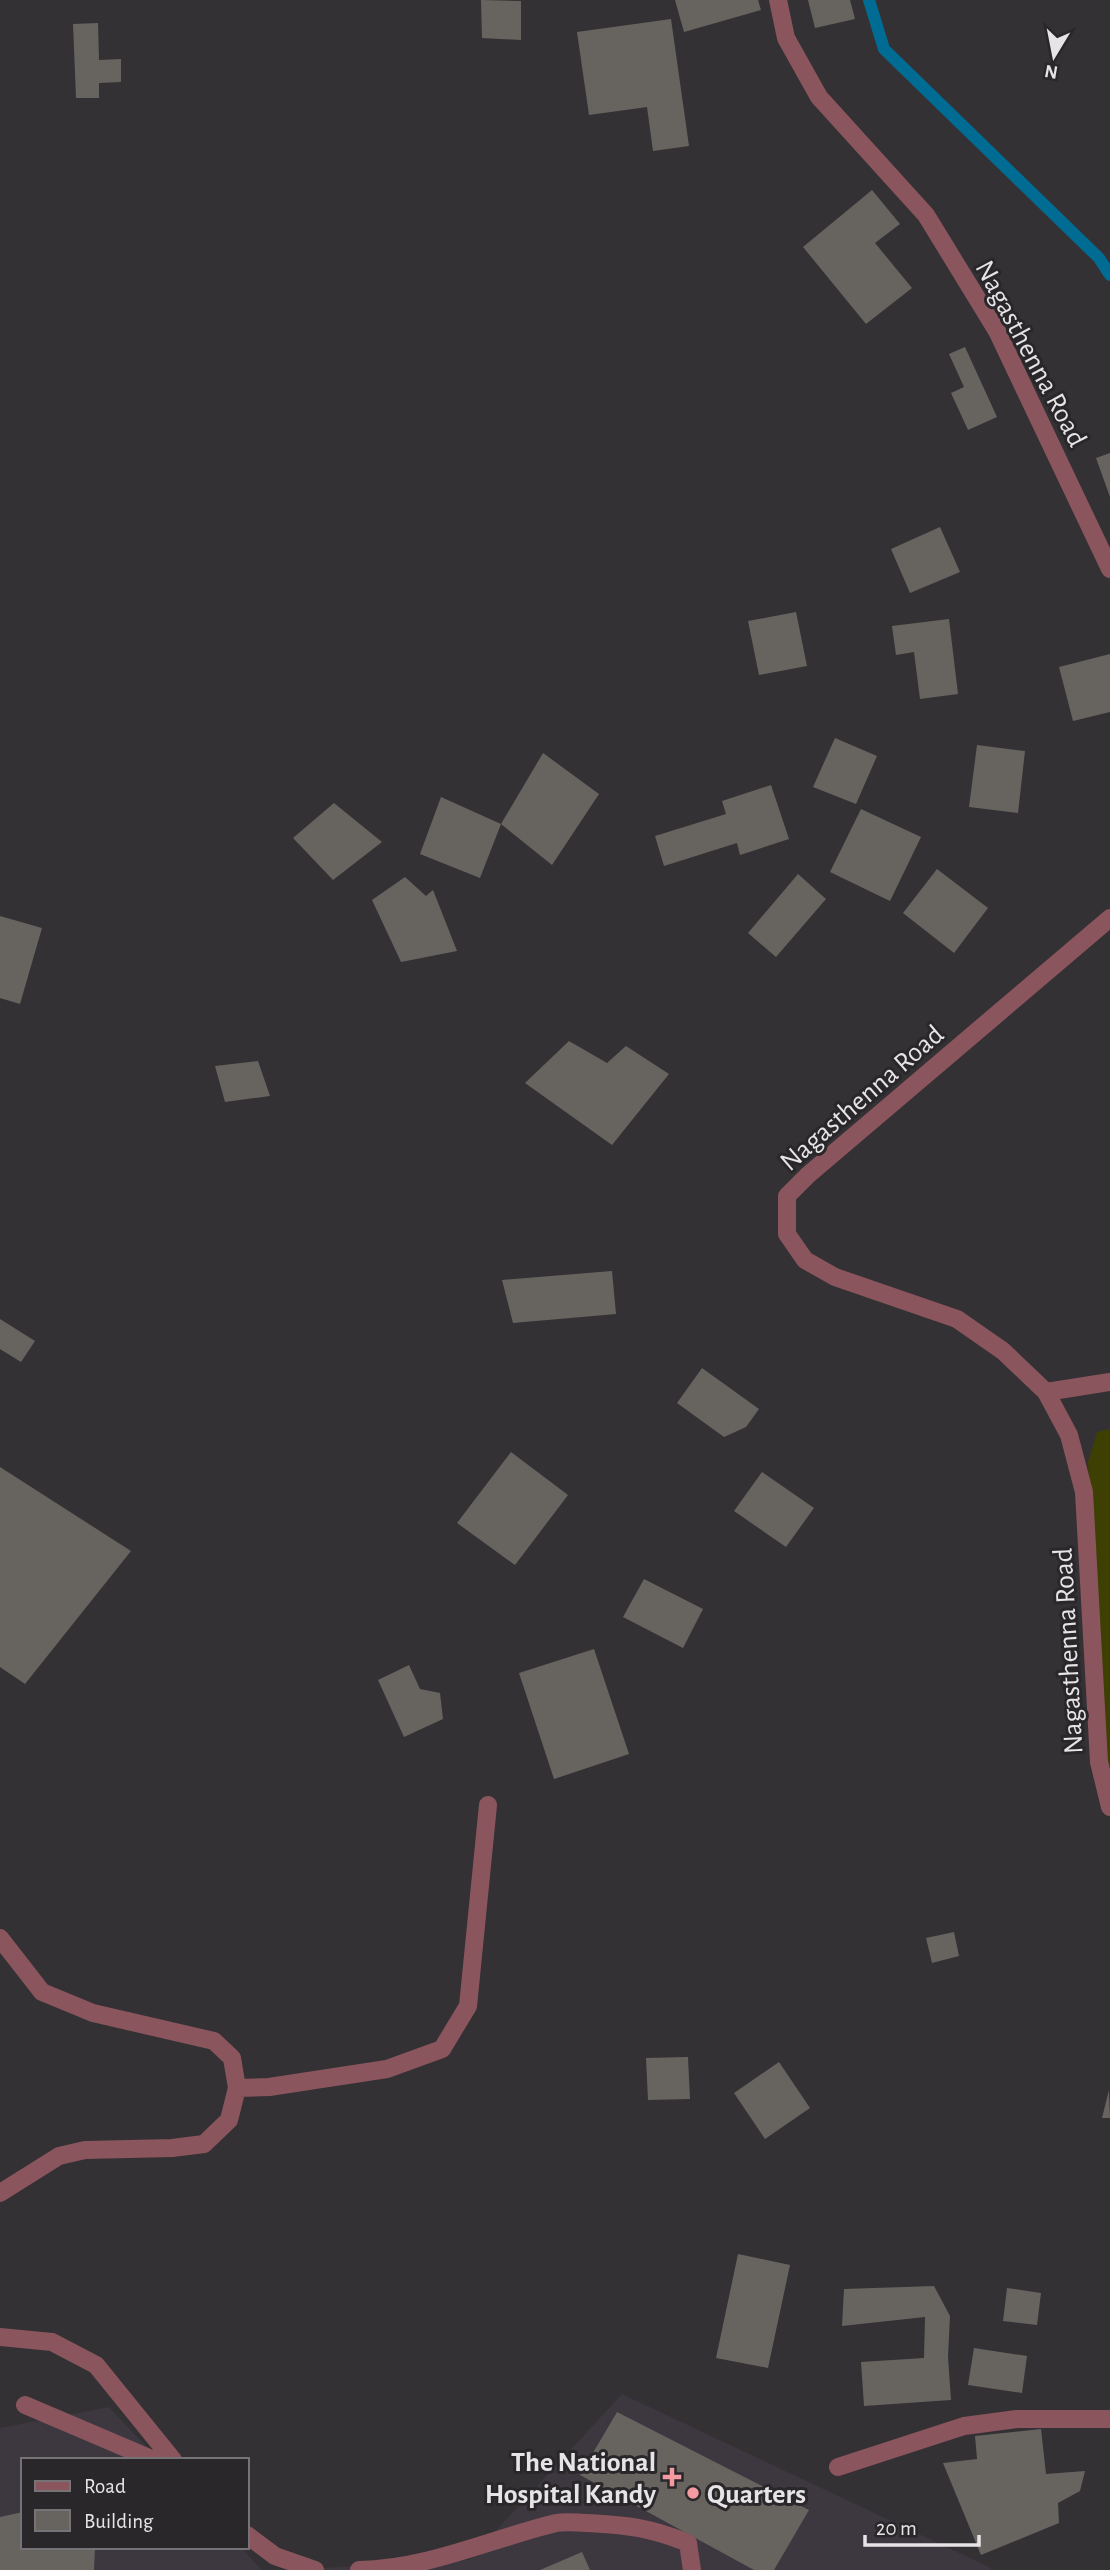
<svg xmlns="http://www.w3.org/2000/svg" width="1110" height="2570" font-family="'Alegreya Sans',sans-serif">
<rect width="100%" height="100%" fill="#333134"/>
<path fill="#3d3740" d="M622,2394L991,2568V2570H288L469,2560Z
M109,2407L159,2460H23V2547H241L262,2570H0V2428Z"/>
<path fill="#3d4002" d="M1110,1429V1767L1098,1748L1088,1462L1097,1432Z"/>
<g fill="none" stroke-linecap="round" stroke-linejoin="round">
<path stroke="#016c93" stroke-width="12" d="M869,0L884,49L1099,258L1110,275"/>
</g>
<path fill="#676460" d="M481,0L521,1V40L482,38Z
M675,0H758L761,10L684,32Z
M808,0H850L855,19L815,28Z
M671,19L689,146L653,151L647,107L589,115L577,32Z
M98,23L99,60L121,59V82L99,83V98H76L73,24Z
M872,190L900,224L875,243L912,288L866,324L803,247Z
M965,347L997,417L968,430L951,393L964,387L949,354Z
M1110,453V497L1096,458Z
M940,527L960,572L910,593L891,549Z
M796,612L807,666L759,675L748,621Z
M949,619L958,694L920,699L914,652L896,655L892,626Z
M1110,654V712L1073,721L1059,667Z
M835,738L877,756L856,804L813,787Z
M977,745L1025,751L1018,813L969,807Z
M543,753L599,794L552,865L501,824Z
M771,785L789,839L740,855L737,843L664,866L655,836L726,814L722,801Z
M441,797L501,824L480,878L420,854Z
M334,803L382,842L333,880L293,838Z
M861,809L921,837L890,901L830,872Z
M937,869L988,908L954,953L903,913Z
M798,874L826,899L776,957L748,933Z
M405,877L426,896L433,890L457,951L401,962L372,900Z
M0,916L42,928L20,1004L0,998Z
M569,1041L607,1063L626,1046L669,1074L612,1145L525,1083Z
M258,1061L270,1096L225,1102L215,1066Z
M612,1271L616,1314L513,1323L502,1280Z
M0,1319L35,1341L21,1362L0,1349Z
M702,1368L759,1409L746,1427L724,1437L677,1403Z
M511,1452L568,1495L515,1565L457,1523Z
M0,1467L131,1551L25,1684L0,1667Z
M762,1472L814,1508L786,1547L734,1511Z
M644,1579L703,1609L683,1648L623,1617Z
M594,1649L629,1754L554,1779L519,1673Z
M409,1665L420,1689L440,1693L443,1719L404,1737L378,1680Z
M954,1932L959,1956L932,1963L926,1938Z
M688,2057L690,2099L648,2100L646,2058Z
M779,2062L810,2108L765,2139L734,2093Z
M1109,2090L1110,2118H1102Z
M738,2254L790,2265L768,2368L716,2358Z
M934,2286L950,2316L948,2357L951,2400L864,2406L861,2362L924,2358L925,2317L842,2326L844,2289Z
M1007,2288L1041,2293L1037,2325L1003,2321Z
M974,2348L1027,2356L1022,2393L968,2385Z
M617,2412L809,2510L774,2570H754L580,2475Z
M1041,2429L1046,2474L1085,2471L1080,2491L1058,2503L1059,2523L981,2555L943,2463L977,2459L975,2436Z
M23,2512V2547H95L94,2570H0V2517Z
M582,2552L590,2570H540Z"/>
<g fill="none" stroke-linecap="round" stroke-linejoin="round">
<path stroke="#8b555e" stroke-width="18" d="M778,0L786,38L819,97L926,215L997,331L1110,569
M1110,918L808,1175L787,1196V1234L805,1260L835,1277L957,1319L1003,1351L1046,1392L1069,1435L1084,1492L1099,1762L1110,1807
M1046,1392L1110,1382
M0,1938L42,1992L93,2013L214,2041L232,2058L237,2088L229,2120L204,2144L172,2148L85,2150L59,2156L0,2193
M237,2088L269,2087L387,2069L442,2049L468,2006L488,1805
M0,2337L52,2342L96,2365L173,2460
M25,2405L154,2460
M838,2467L964,2426L1017,2419H1110
M247,2535L275,2556L315,2570
M359,2570C428,2569 490,2539 556,2523C566,2521 578,2523 588,2523C628,2525 651,2528 688,2543L692,2570"/>
</g>
<g fill="#f49aa1" stroke="#29272a" stroke-width="2.5">
<path d="M668.5 2466.5h7v7h7v7h-7v7h-7v-7h-7v-7h7z"/>
<circle cx="693" cy="2493" r="7"/>
</g>
<g text-anchor="middle" stroke-width="6" stroke-linejoin="round" paint-order="stroke">
<g font-size="28" fill="#e6e4e6" stroke="#29272a">
<text transform="translate(1032 353) rotate(62)" y="10">Nagasthenna Road</text>
<text transform="translate(861 1097) rotate(-41)" y="10">Nagasthenna Road</text>
<text transform="translate(1067 1651) rotate(-93)" y="10">Nagasthenna Road</text>
</g>
<g font-size="28" font-weight="bold" fill="#e6e4e6" stroke="#29272a" text-anchor="end">
<text x="656" y="2471">The National<tspan x="656" dy="32">Hospital Kandy</tspan></text>
<text x="707" y="2503" text-anchor="start">Quarters</text>
</g>
</g>
<rect x="21" y="2458" width="228" height="91" fill="#29272a" stroke="#757375" stroke-width="2"/>
<rect x="35" y="2481" width="35" height="10" fill="#8b555e" stroke="#757375" stroke-width="2"/>
<text x="84" y="2493" font-size="21" fill="#e6e4e6">Road</text>
<rect x="35" y="2510" width="35" height="21" fill="#676460" stroke="#757375" stroke-width="2"/>
<text x="84" y="2528" font-size="21" fill="#e6e4e6">Building</text>
<g transform="translate(1054 56) rotate(190)" stroke="#29272a" stroke-width="5" paint-order="stroke">
<path d="M0-5L12 26L0 18L-12 26Z" fill="#e6e4e6"/>
<text y="-10" font-size="19" font-weight="bold" text-anchor="middle" fill="#e6e4e6">N</text>
</g>
<path d="M865 2535v10h114v-10" fill="none" stroke="#e6e4e6" stroke-width="3.5"/>
<text x="876" y="2535" font-size="21" fill="#e6e4e6" stroke="#29272a" stroke-width="5" paint-order="stroke">20 m</text>
</svg>
